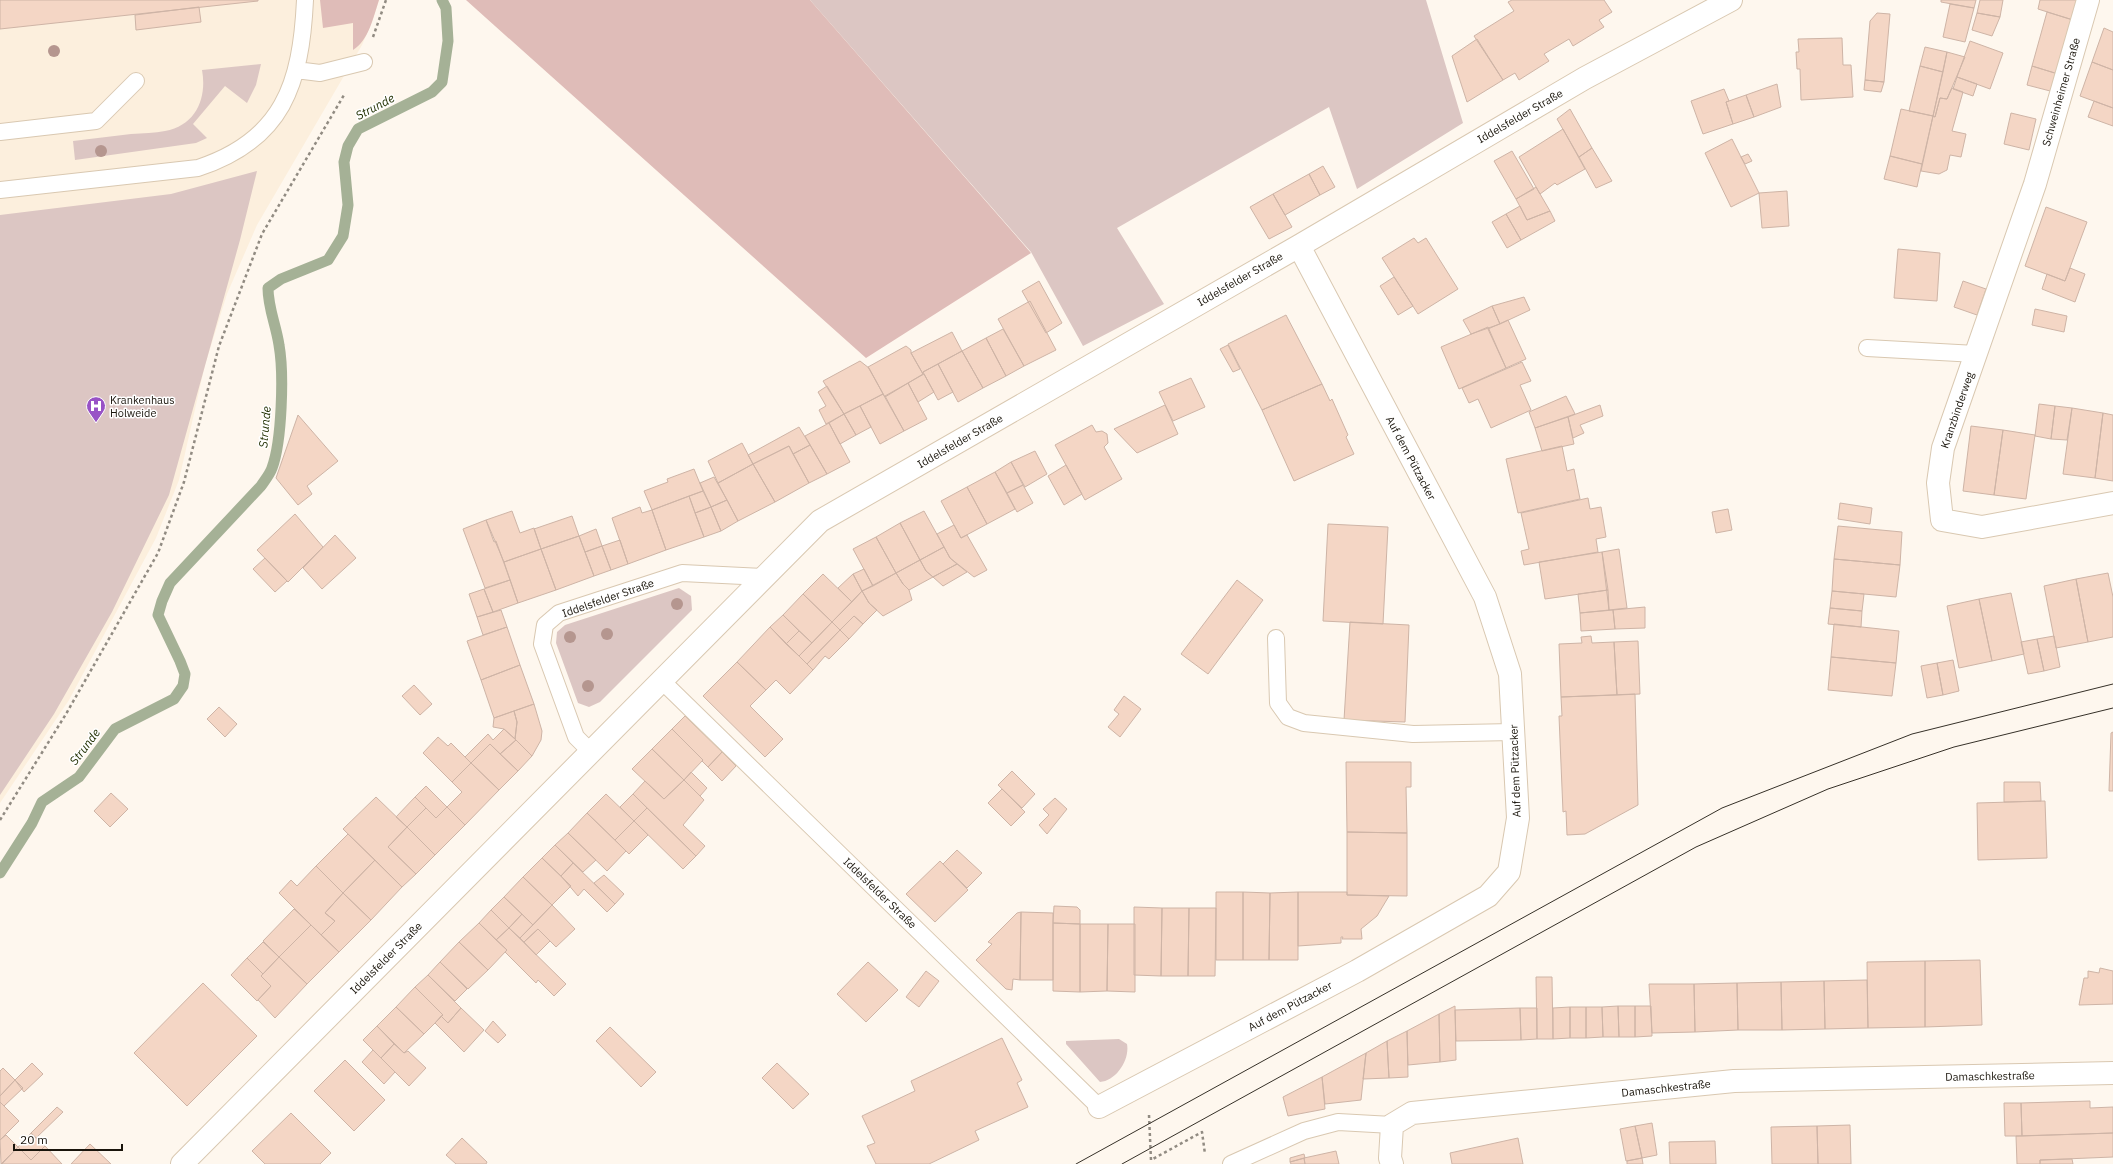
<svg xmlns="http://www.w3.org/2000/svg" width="2113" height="1164" font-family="'IBM Plex Sans',sans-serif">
<rect width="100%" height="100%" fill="#fef7ee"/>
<path fill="#fcefdd" d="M0,0H379L372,22L362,45L257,225L227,294L205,365L179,480L156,538L69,700L0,803Z"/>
<path fill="#dcc6c3" d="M810,0H1426L1463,123L1357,189L1329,107L1117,228L1164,304L1083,346L1031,252Z
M261,64L256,85L247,103L225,86L193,124L207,138L196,143L75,160L73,141C92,139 112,136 131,134C143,133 155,133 165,131C197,125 207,97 202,70Z
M257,171L240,240L169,495L112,612L54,714L0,795V215L171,194Z
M679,588L691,596L692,610L600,702L589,707L578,703L556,643L557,632L565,625Z
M1119,1039L1127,1044C1130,1060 1116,1081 1100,1082L1066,1044V1041Z"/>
<path fill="#dfbcb8" d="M320,0H379C373,18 369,40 353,50V23L323,28Z
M466,0H810L1031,253L866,358Z"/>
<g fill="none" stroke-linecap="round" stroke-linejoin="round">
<path stroke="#a5b196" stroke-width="11" d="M0,873L32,823L42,802L79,777L115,729L174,699L183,686L185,674L180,661L158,615L162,601L170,583L261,486C265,480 270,474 272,468C282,441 284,373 279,345C276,325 268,308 268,288L281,279L328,260L343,236L348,205L344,162L348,146L358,129L432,92L442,82L448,41L446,8L442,0"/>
</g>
<path fill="#f4d6c5" stroke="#ceb4a6" d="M0,0H258V1L0,29Z
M1512,0H1604L1612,12L1599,20L1604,27L1573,46L1569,39L1544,54L1549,61L1519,80L1515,73L1503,80L1474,36L1514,11L1508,2Z
M1941,0H1976L1974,8L1941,2Z
M1980,0H2003L2000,17L1977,13Z
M2040,0H2077L2073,20L2038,9Z
M1950,4L1974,8L1965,42L1943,37Z
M199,7L201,22L136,30L135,15Z
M2047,12L2073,20L2058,74L2032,66Z
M1877,13L1890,14L1884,82L1865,80L1870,21Z
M1977,13L2000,17L1992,36L1972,30Z
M2104,28L2113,32V70L2092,62Z
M1842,38L1843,65H1851L1853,97L1801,100L1800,69H1797L1796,52H1799L1798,39Z
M1477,39L1503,80L1467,102L1452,56Z
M1970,41L2003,53L1990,89L1957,77Z
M1925,47L1947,52L1943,72L1920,66Z
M1947,52L1965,57L1947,99L1940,98L1935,117L1933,116Z
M2092,62L2113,70V108L2080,96Z
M1920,66L1943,72L1933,116L1909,111Z
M2032,66L2058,74L2054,92L2027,85Z
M1957,77L1977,84L1973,96L1953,89Z
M1865,80L1884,82L1881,92L1864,90Z
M1777,84L1781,107L1754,117L1746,95Z
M1952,88L1963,92L1952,131L1966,134L1961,157L1950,155L1947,170L1939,174L1921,171L1933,116L1935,117L1940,98L1947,99Z
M1724,89L1729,101L1726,102L1733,124L1703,134L1691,101Z
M1746,95L1754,117L1733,124L1726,102Z
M2094,101L2113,108V126L2088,117Z
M1570,109L1592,148L1579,157L1557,119Z
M1901,109L1933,116L1922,164L1890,156Z
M2011,113L2036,119L2029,150L2004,144Z
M1563,129L1585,169L1557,185L1555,183L1540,194L1519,157Z
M1732,139L1759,193L1731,207L1705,153Z
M1592,148L1612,181L1596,188L1579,157Z
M1512,151L1534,189L1516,199L1494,161Z
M1748,154L1752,161L1745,164L1741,157Z
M1890,156L1922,164L1917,187L1884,179Z
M1323,166L1335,187L1320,195L1309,174Z
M1309,174L1320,195L1285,215L1273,194Z
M1536,187L1550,211L1527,220L1516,199Z
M1787,191L1789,226L1762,228L1759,193Z
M1273,194L1292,227L1269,239L1250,207Z
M1520,206L1527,220L1550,211L1555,221L1521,240L1506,214Z
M2046,207L2087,222L2065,281L2025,266Z
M1506,214L1521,240L1507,248L1492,222Z
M1414,238L1418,243L1426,238L1458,289L1418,314L1382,258Z
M1898,249L1940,253L1937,301L1894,298Z
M2070,268L2085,274L2075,302L2042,289L2047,274L2065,281Z
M1394,277L1413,306L1398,315L1380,286Z
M1039,281L1062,323L1046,333L1022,291Z
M1963,281L1986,289L1977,315L1954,307Z
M1524,297L1530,310L1500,324L1492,306Z
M1030,301L1056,350L1024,366L998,319Z
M1492,306L1500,324L1471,334L1463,320Z
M2035,309L2067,316L2064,332L2032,325Z
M1286,315L1322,384L1262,410L1228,344Z
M1508,320L1526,359L1506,368L1488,329Z
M1488,327L1506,368L1459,389L1441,347Z
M1003,329L1024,366L1006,376L986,338Z
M952,332L962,351L923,372V374L911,353Z
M986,338L1006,376L983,388L962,351Z
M1228,345L1240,369L1233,372L1220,349Z
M906,346L911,350V353L923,374L885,397L868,367Z
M962,351L983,388L958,402L938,364Z
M860,361L869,368L883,394L844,414L823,381Z
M1522,362L1531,381L1520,385L1531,410L1491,428L1478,399L1469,403L1462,388Z
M938,364L953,392L938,400L923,372Z
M924,374L934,392L918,402L908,383Z
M1191,378L1205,407L1173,421L1159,392Z
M908,383L927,419L904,431L885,396Z
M1322,384L1330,401L1332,399L1348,435L1346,437L1354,454L1294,481L1262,410Z
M827,386L844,414L826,424L819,410L826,406L818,392Z
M883,394L904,431L880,444L860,406Z
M1566,396L1575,414L1535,428L1529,412Z
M2039,404L2055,406L2051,439L2035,436Z
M1165,405L1178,434L1137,453L1114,429Z
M1600,405L1603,416L1580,425L1584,433L1573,438L1568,417Z
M860,406L871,427L856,435L844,414Z
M2055,406L2072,408L2067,440L2051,439Z
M2072,408L2103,413L2095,478L2063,474Z
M2103,413L2113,415V481L2095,478Z
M844,414L856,435L840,444L829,423Z
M298,415L338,461L307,486L312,494L298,505L276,478Z
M1568,417L1574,444L1542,451L1535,428Z
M829,423L850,462L827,474L805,436Z
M1092,425L1096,432L1102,431L1107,434L1108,443L1104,447L1122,479L1085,500L1055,445Z
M1971,426L2003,430L1994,495L1963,491Z
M799,427L810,445L793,454L789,446L753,464L748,455Z
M2003,430L2035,435L2026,499L1994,495Z
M742,443L753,464L718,483L708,461Z
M810,445L827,474L809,483L793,454Z
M789,446L809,483L775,502L753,464Z
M1562,446L1567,471L1574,469L1580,499L1518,513L1506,459Z
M1035,451L1047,474L1025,487L1011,462Z
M1011,462L1023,485L1007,493L995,472Z
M753,464L775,502L738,521L718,483Z
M1066,465L1082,494L1064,505L1048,476Z
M694,469L703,491L652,510L644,491L668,482L667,479Z
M995,472L1015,509L987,524L967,487Z
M714,477L727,500L711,507L700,483Z
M1023,485L1033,503L1017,512L1007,493Z
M967,487L987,524L961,538L941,501Z
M703,491L711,507L695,513L689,496Z
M689,496L704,537L666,550L652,510Z
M1588,498L1590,509L1601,507L1606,537L1596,539L1598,552L1524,565L1521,551L1529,549L1521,513Z
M727,500L738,521L721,531L711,507Z
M1840,503L1872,508L1870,524L1838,519Z
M640,507L642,513L652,510L666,550L628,564L612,518Z
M711,507L721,531L704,537L695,513Z
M1728,509L1732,530L1716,533L1712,512Z
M512,511L520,533L534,528L541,549L504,562L486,520Z
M924,511L944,547L920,560L900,523Z
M295,514L323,547L288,582L257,550Z
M572,516L579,536L541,549L534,529Z
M486,520L494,542L496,541L510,580L485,588L463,529Z
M900,523L920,560L896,573L876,537Z
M1328,524L1388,527L1383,624L1323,621Z
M954,525L961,538L967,535L987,570L974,577L950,558L937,534Z
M1838,526L1902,532L1900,565L1834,559Z
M596,529L602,546L585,552L579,536Z
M335,535L356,558L322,589L303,568Z
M579,536L594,576L556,590L541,549Z
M876,537L896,573L873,586L853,549Z
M620,540L628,564L611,570L602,546Z
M602,546L611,570L594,576L585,552Z
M944,547L950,558L957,564L933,577L926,571L920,560Z
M541,549L556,590L518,603L504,562Z
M1619,549L1627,608L1609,610L1602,552Z
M1602,552L1608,590L1545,599L1539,562Z
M265,558L287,581L275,592L253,569Z
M1834,559L1900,565L1896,597L1832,591Z
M920,560L926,571L933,577L909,590L903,584L896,573Z
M957,564L967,572L943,586L933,577Z
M864,569L873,586L862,591L853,574Z
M896,573L903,584L909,590L912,600L883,616L869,603L862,591Z
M2108,573L2113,597V637L2088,642L2076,579Z
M823,574L852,602L832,622L803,594Z
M853,574L862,591L852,602L838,588Z
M2076,579L2088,642L2056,648L2044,586Z
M510,580L518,603L493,612L484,589Z
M1237,580L1263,600L1208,674L1181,654Z
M484,589L493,612L477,617L469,594Z
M1608,590L1609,610L1580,613L1578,594Z
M862,591L869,603L877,610L863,624L854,616L840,630L832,622Z
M1832,591L1864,594L1862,611L1830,608Z
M2011,593L2024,654L1992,661L1979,599Z
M803,594L832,622L812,643L783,615Z
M1979,599L1992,661L1959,668L1947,606Z
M1645,607V628L1615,629L1613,610Z
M1830,608L1862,611L1861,627L1828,624Z
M501,610L507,627L483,635L477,617Z
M1613,610L1615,629L1581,631L1580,613Z
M783,615L799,631L786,644L770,627Z
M854,616L863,624L849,639L840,630Z
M832,622L840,630L807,664L799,656Z
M1350,622L1409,625L1405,722L1344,720Z
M1834,624L1899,631L1896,663L1831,657Z
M507,627L520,665L481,680L467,641Z
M770,627L813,670L790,694L776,680L766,690L737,662Z
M840,630L849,639L829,659L825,656L813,670L807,664Z
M799,631L812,643L799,656L786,644Z
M1591,636L1592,643L1614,642L1617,695L1561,697L1559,644L1582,643L1581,637Z
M2054,636L2060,667L2044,671L2037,639Z
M2037,639L2044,671L2028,674L2021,642Z
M1638,641L1640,694L1617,695L1614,642Z
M1831,657L1896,663L1892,696L1828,690Z
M1953,660L1959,691L1943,695L1937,663Z
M737,662L766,690L750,706L783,739L765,757L703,696Z
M1937,663L1943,695L1927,698L1921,666Z
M520,665L534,704L494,718L481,680Z
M414,685L432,704L420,715L402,696Z
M1635,694L1638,805L1585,834L1567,835L1566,811L1563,812L1559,716H1562L1561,697Z
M1124,696L1141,709L1120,737L1108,727L1119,714L1114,710Z
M534,704L542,731L541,740L532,756L515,739L517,722L514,711Z
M219,707L237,724L225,737L207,719Z
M514,711L517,722L515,739L504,729L493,727L494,718Z
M685,716L722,752L708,767L702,761L703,760L672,729Z
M504,729L516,740L500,754L490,744L471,763L465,757L488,734L493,740Z
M672,729L703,760L684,780L652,749Z
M2113,732V791H2109L2111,733Z
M438,737L448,746L451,743L471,763L452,782L423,753Z
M516,740L532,756L518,771L500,754Z
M490,744L518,771L499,790L471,763Z
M652,749L684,780L664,799L632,769Z
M722,752L736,766L722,781L708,767Z
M1346,762H1411V787H1406L1407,833L1347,832Z
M471,763L499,790L465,825L447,807L462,792L452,782Z
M1012,771L1035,794L1022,808L998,785Z
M691,772L707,788L700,796L684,780Z
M684,780L704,800L683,825L705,846L696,856L633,794L645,781L664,799Z
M2004,782H2040L2041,801L2004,802Z
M426,786L447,807L436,818L415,797Z
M1002,789L1025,812L1011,826L988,803Z
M111,793L128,809L110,827L94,811Z
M606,794L634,821L615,840L587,813Z
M633,794L647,808L634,821L620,807Z
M376,797L407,827L388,847L416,874L402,887L343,829Z
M415,797L426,808L407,827L396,817Z
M1055,798L1067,809L1047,834L1039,825L1049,815L1043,809Z
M2045,801L2047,858L1978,860L1977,803Z
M447,807L465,825L435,855L407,827L426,808L436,818Z
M647,808L696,856L683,869L634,821Z
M587,813L626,851L607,871L568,833Z
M634,821L648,835L629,854L615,840Z
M407,827L435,855L416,874L388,847Z
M1347,832L1407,833V896L1347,895Z
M568,833L596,860L583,872L555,845Z
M348,834L375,860L343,893L316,866Z
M555,845L573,863L561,876L542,858Z
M957,850L982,873L967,888L943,864Z
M542,858L571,886L552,905L523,877Z
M375,860L402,887L371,920L343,893Z
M940,861L968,890L935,922L906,894Z
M573,863L615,904L607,912L584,889L578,896L561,876Z
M316,866L343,893L325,913L335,921L321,935L279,893L291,880L297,886Z
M604,875L624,894L615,904L594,883Z
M523,877L552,905L533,925L504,897Z
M1216,892H1243V960H1216Z
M1243,892L1270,893L1269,960H1243Z
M1298,892H1347V895L1389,896L1377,916L1361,929L1362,939H1342L1343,937H1341V943L1298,946Z
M1298,892V960H1269L1270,893Z
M343,893L371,920L339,952L321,935L335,921L325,913Z
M504,897L522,914L509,928L491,910Z
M552,905L575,929L556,947L538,929L524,942L520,938Z
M1054,906L1077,907L1080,910V924L1053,923Z
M1134,907L1162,908L1161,976L1134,975Z
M1162,908H1189L1188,976H1161Z
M1189,908H1216L1215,976H1188Z
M294,909L311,925L279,957L263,941Z
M491,910L509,928L496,940L479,923Z
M1021,912L1053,913V980H1020Z
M1021,912L1020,980L1013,979L1012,990L1006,989L976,960L992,944L988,942L1017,913Z
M522,914L533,925L520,938L509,928Z
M479,923L507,950L488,970L459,942Z
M1053,923L1080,924V992L1053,991Z
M1080,924H1108L1107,991L1080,992Z
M1108,924H1135V992L1107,991Z
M311,925L339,952L307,984L279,957Z
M509,928L566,984L554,996L538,980L536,983L505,952L507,950L496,940Z
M538,929L550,941L536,955L524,942Z
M263,942L279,957L263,974L247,958Z
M459,942L488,970L468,989L440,962Z
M279,957L307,984L275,1018L258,1000L271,986L261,976Z
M247,958L263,974L261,976L271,986L257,1001L231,975Z
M1980,960L1982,1025L1925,1027V961Z
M1925,961V1027L1868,1028L1867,962Z
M440,962L467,989L455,1001L428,975Z
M868,962L898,990L866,1022L837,994Z
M2100,968L2113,971V1004L2079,1005L2084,978H2088V971L2099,973Z
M926,971L939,981L919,1007L906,997Z
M428,975L461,1008L448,1023L441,1016L443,1015L415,987Z
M1536,977H1552L1553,1039H1537Z
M1867,980L1868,1028L1825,1029L1824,981Z
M1824,981L1825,1029L1782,1030L1781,982Z
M1781,982L1782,1030H1738L1737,983Z
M203,983L257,1036L187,1106L134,1053Z
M1737,983L1738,1030L1695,1032L1694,984Z
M1649,984H1694L1695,1032L1652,1033Z
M415,987L443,1015L424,1034L396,1007Z
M1455,1006L1456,1060L1440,1062L1439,1014Z
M1618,1006L1619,1037H1603L1602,1007Z
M1618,1006H1635V1037H1619Z
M1635,1006H1651L1652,1036L1635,1037Z
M396,1007L424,1034L404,1053L377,1026Z
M1570,1007V1038L1553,1039V1008Z
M1570,1007H1586V1038H1570Z
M1586,1007H1602L1603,1037L1586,1038Z
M461,1008L484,1030L464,1052L435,1023L441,1016L448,1023Z
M1520,1008L1521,1040L1456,1041L1455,1010Z
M1520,1008H1537V1039L1521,1040Z
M1439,1014L1440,1062L1408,1065L1407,1031Z
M493,1021L506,1035L498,1043L485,1031Z
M377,1026L394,1044L381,1058L363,1040Z
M610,1027L656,1072L641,1087L596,1041Z
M1407,1031L1408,1077L1389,1078L1387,1041Z
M1002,1038L1022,1080L1017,1083L1028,1107L975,1131L979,1140L929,1164H876L867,1146L875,1143L862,1116L915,1091L911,1081Z
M1387,1041L1389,1078L1363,1079L1366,1053Z
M394,1044L404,1053L408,1051L426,1068L409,1086L381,1058Z
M373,1050L395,1072L384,1084L362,1062Z
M1366,1053L1361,1100L1325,1104L1322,1077Z
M345,1060L385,1100L354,1131L314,1091Z
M32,1063L43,1074L24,1092L15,1080Z
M777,1063L809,1094L793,1109L762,1078Z
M3,1068L15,1080L0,1096V1071Z
M1322,1077L1325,1109L1288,1116L1283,1097Z
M15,1080L23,1088L4,1106L0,1102V1096Z
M2090,1101V1108L2113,1107V1133L2022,1136L2021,1103Z
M0,1102L19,1121L0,1140Z
M2004,1103H2021L2022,1136H2005Z
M57,1107L63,1112L36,1138L31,1133Z
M291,1113L331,1153L320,1164H265L252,1151Z
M1652,1123L1657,1155L1642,1158L1635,1126Z
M1850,1125L1851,1164H1818L1817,1126Z
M1635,1126L1642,1158L1626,1161L1620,1129Z
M1817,1126L1818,1164H1772L1771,1127Z
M31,1133L45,1146L31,1160L18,1147Z
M2113,1133V1157L2040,1160V1164H2017L2016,1136Z
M6,1135L18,1147L1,1164L0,1140Z
M462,1138L487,1162L486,1164H456L446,1155Z
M1518,1138L1523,1164H1452L1450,1153Z
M1715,1141L1716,1164H1670L1669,1142Z
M90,1144L111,1164H71Z
M45,1146L62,1164H2L18,1147L31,1160Z
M1336,1151L1339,1164H1305L1304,1158Z
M1304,1154L1305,1158L1290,1162V1158Z
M1304,1158L1305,1164H1291L1290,1162Z
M1642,1158L1643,1164H1627V1161Z
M2072,1159L2073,1164H2040V1160Z"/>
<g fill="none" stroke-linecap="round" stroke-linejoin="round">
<defs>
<path id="service" d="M296,70L320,73L364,62
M0,132L96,121L136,81
M0,190L198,168C283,140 301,84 305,0
M1867,348L1976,354
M1276,638L1278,703L1288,717L1304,723L1413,734L1513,732
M661,680L1099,1107
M590,751L576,737L542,644L545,625L559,613L682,573L763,577
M1231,1164L1304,1131L1338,1122L1392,1125"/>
<path id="minor" d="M2088,0L2035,184L1943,448L1938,483L1942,520L1982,527L2113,503
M1099,1107L1357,971L1488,896L1509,872L1518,818L1510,674L1485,597L1299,246
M182,1164L820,521L1299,246L1585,78L1731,0
M1392,1164L1390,1158L1392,1125L1412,1113L1734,1081L2113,1073"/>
</defs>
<use href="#service" stroke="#d9c8b1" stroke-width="18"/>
<use href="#minor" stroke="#d9c8b1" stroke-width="24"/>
<path stroke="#918b82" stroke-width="2.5" stroke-dasharray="3 3" stroke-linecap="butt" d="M373,37L386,0
M0,820L66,714L158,553L184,482L219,346L262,234L344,95
M1149,1115L1151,1160L1202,1132L1205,1154"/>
<use href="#service" stroke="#fff" stroke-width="16"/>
<use href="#minor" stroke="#fff" stroke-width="22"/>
<path stroke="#363128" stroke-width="1" d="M1076,1164L1722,808L1912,734L2113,684
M1122,1164L1696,847L1828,789L1954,747L2113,708"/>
</g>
<g fill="#b5968f">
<circle cx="54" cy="51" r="6"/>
<circle cx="101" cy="151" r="6"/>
<circle cx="677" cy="604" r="6"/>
<circle cx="607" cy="634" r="6"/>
<circle cx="570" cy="637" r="6"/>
<circle cx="588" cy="686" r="6"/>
</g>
<defs>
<symbol id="hospital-pin" viewBox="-11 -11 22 30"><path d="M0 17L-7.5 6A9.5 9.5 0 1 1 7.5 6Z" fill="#9852c6" stroke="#fff"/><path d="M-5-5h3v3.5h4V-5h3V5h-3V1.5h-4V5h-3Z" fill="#fff"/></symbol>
</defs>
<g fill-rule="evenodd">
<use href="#hospital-pin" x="85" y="395" width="22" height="30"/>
</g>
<g text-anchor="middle" stroke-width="3" stroke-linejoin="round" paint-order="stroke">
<g font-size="11" fill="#19140b" stroke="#fff">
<text transform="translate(2061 92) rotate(-74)" y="4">Schweinheimer Straße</text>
<text transform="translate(1520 116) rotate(-30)" y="4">Iddelsfelder Straße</text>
<text transform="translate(1240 279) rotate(-30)" y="4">Iddelsfelder Straße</text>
<text transform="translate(1957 410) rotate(-71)" y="4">Kranzbinderweg</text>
<text transform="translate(960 441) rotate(-30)" y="4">Iddelsfelder Straße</text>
<text transform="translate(1411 458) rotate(62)" y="4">Auf dem Pützacker</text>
<text transform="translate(608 598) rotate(-19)" y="4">Iddelsfelder Straße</text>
<text transform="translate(1515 771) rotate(-92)" y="4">Auf dem Pützacker</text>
<text transform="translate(880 893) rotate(44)" y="4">Iddelsfelder Straße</text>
<text transform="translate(386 958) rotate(-45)" y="4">Iddelsfelder Straße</text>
<text transform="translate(1290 1006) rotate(-28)" y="4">Auf dem Pützacker</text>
<text transform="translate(1990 1076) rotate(-1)" y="4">Damaschkestraße</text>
<text transform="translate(1666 1088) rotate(-6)" y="4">Damaschkestraße</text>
</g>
<g font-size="11" fill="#19140b" stroke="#fff" text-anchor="start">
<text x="110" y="404">Krankenhaus<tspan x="110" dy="13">Holweide</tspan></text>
</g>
<g font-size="12" font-style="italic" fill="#233204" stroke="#fff">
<text transform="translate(375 107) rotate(-28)" y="4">Strunde</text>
<text transform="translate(265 427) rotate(-85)" y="4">Strunde</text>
<text transform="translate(85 747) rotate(-53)" y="4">Strunde</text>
</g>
</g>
<path d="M14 1144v6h108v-6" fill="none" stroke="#19140b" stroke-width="2"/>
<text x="20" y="1144" font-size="12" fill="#19140b" stroke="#ffffff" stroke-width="3" paint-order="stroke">20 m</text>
</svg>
